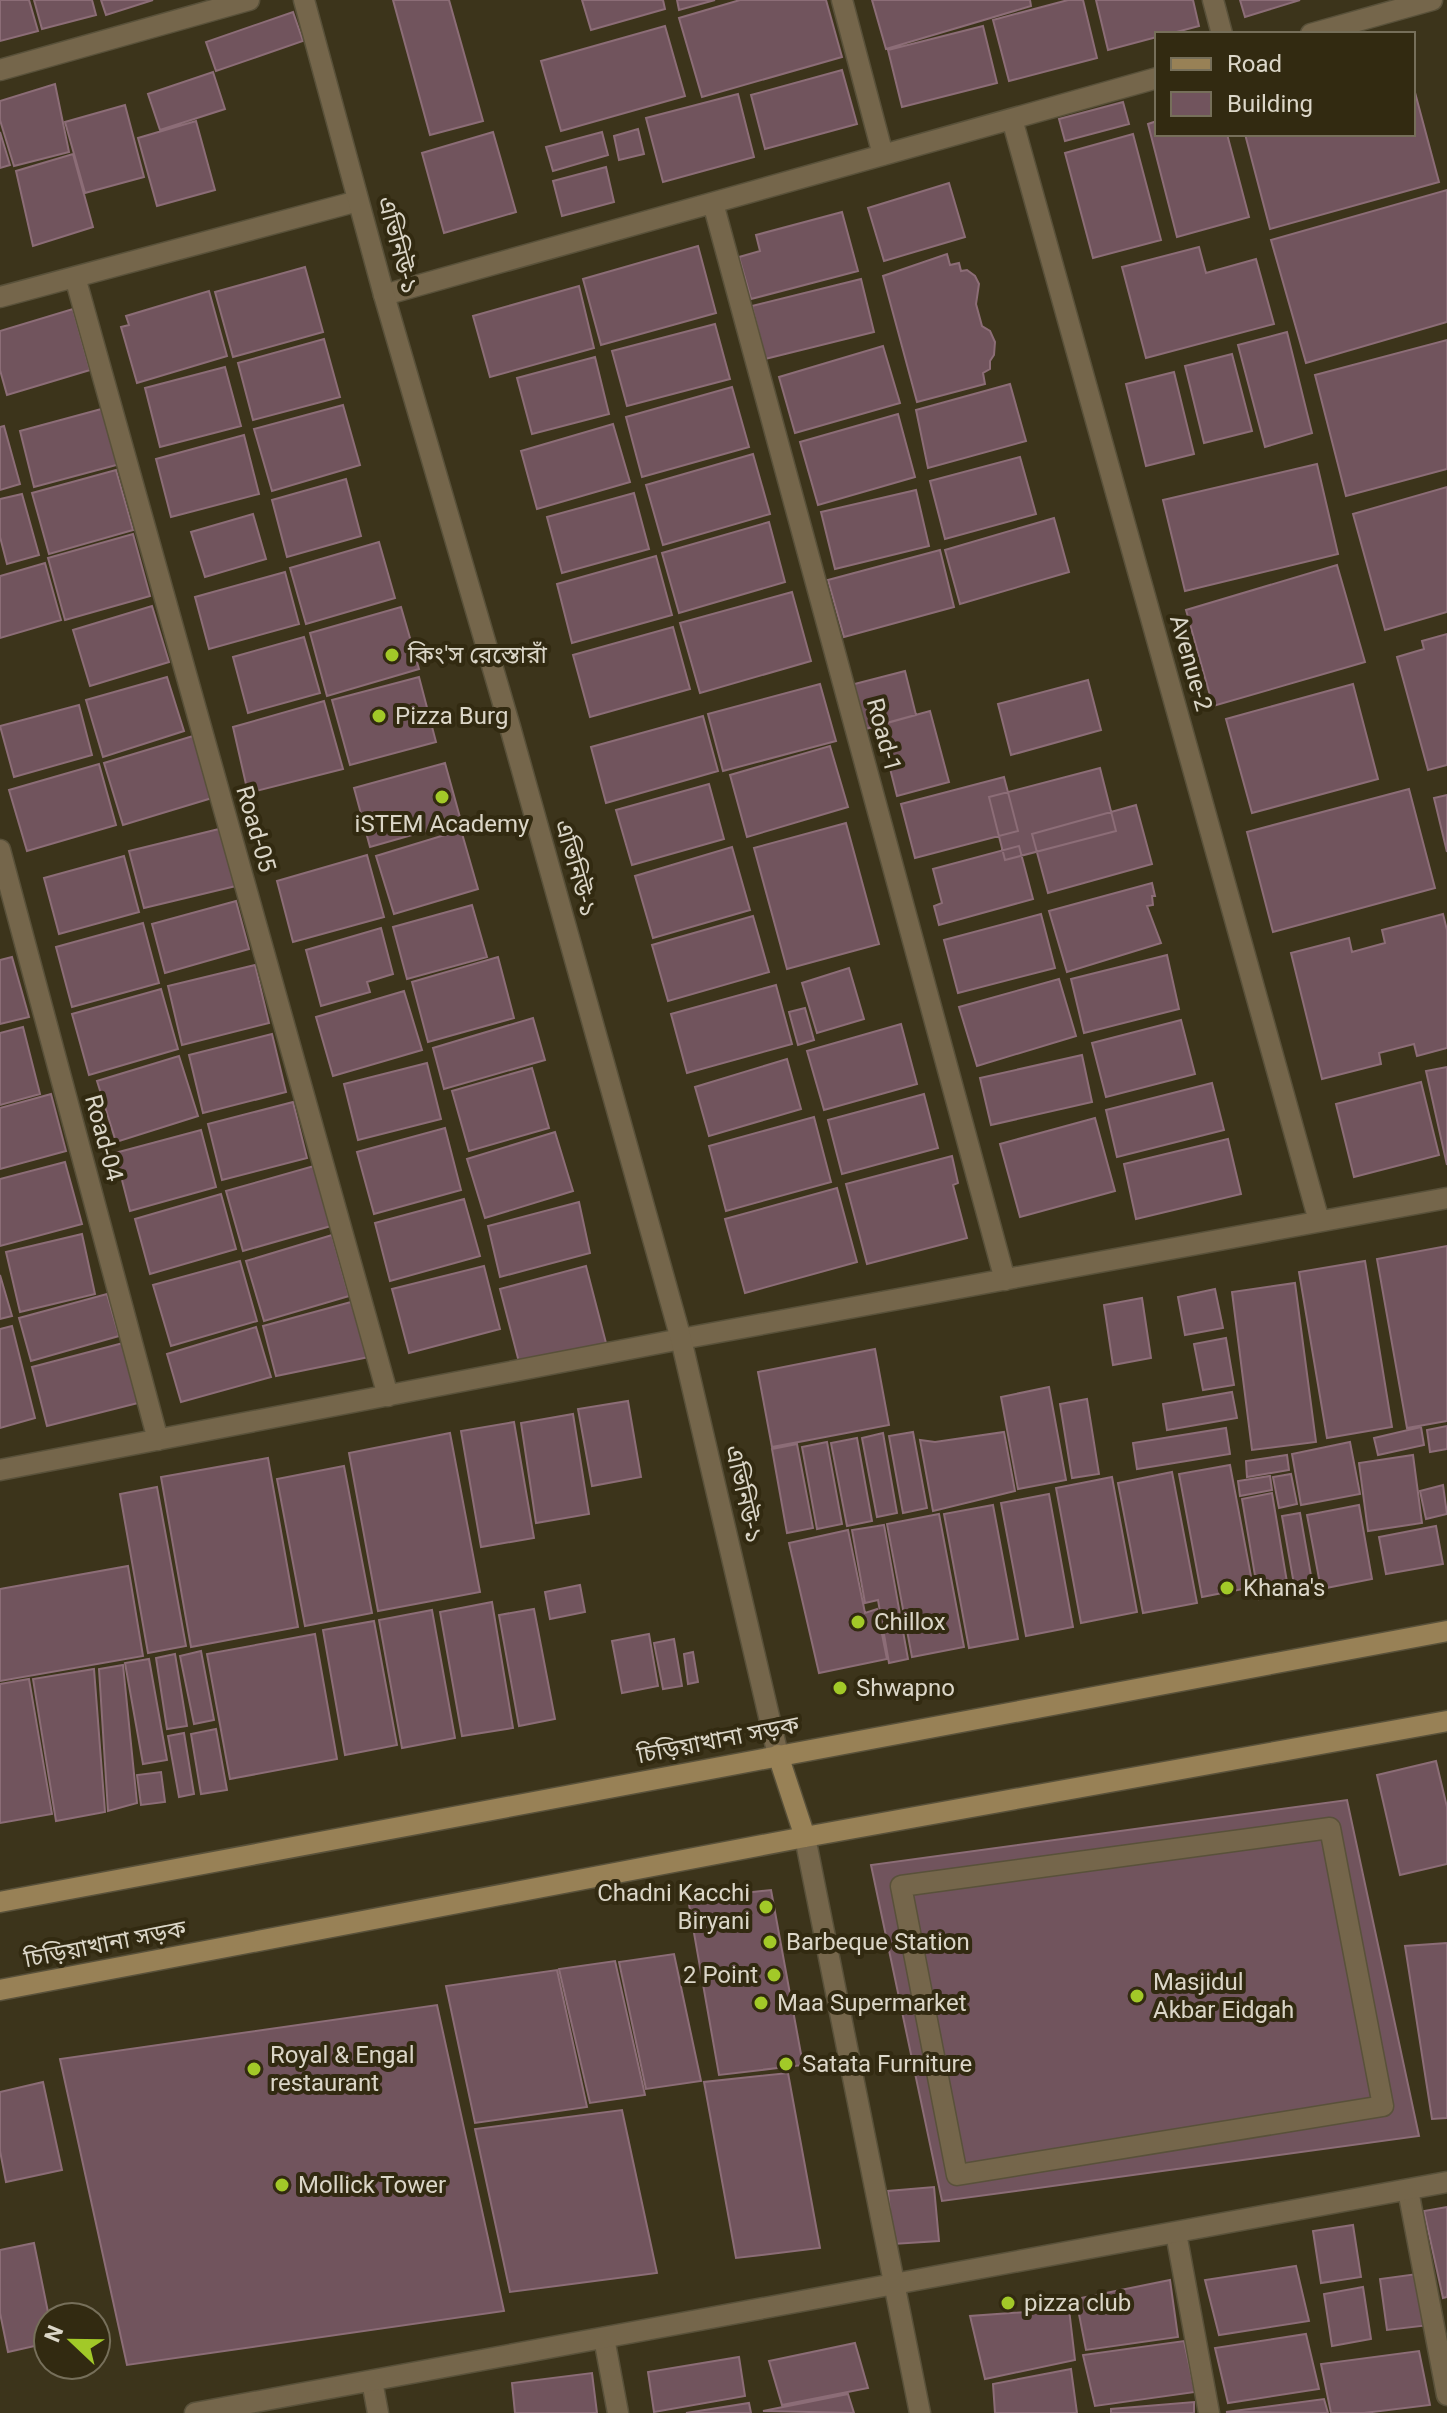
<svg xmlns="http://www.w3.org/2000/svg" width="1447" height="2413" font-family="Roboto,'Noto Sans Bengali',sans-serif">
<rect width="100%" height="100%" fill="#3c341b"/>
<path fill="#71545d" stroke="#8c6d77" stroke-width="2" d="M0,0H29L38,31L0,41Z
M34,0H92L96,15L42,29Z
M101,0H153L106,15Z
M393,0H449L483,121L430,135Z
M582,0H663L665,9L591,30Z
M677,0H715L679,10Z
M740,0H826L842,57L702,97L679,18Z
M872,0H1030L1031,6L886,49Z
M1068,0H1083L1097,58L1009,81L993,20Z
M1096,0H1193L1199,26L1169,34H1157V37L1108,50Z
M1240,0H1300L1245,17Z
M293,12L303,41L216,71L206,42Z
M665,26L685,96L561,131L541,61Z
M983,26L997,83L902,107L888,50Z
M842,70L857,124L765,149L751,95Z
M213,72L225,109L160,130L148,94Z
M55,84L69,152L14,166L0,120V101Z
M1413,85L1439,182L1270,229L1245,134H1413Z
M738,94L754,157L663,182L646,118Z
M1123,102L1129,124L1065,141L1059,119Z
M125,105L144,177L85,193L65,122Z
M196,121L215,190L157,206L138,138Z
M1157,121V134H1227L1249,217L1177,237L1148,124Z
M638,129L644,154L619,160L614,136Z
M0,132L10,165L0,168Z
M493,132L516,212L444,233L422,153Z
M602,132L608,155L553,171L546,147Z
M1133,134L1161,240L1093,258L1065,153Z
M73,154L93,227L33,246L16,171Z
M606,167L614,202L562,216L553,181Z
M949,183L965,237L884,261L868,208Z
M1447,190V322L1306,363L1271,240Z
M842,212L858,271L751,299L739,257L760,251L756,235Z
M698,246L716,313L601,345L583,279Z
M1199,247L1206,273L1256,259L1274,324L1146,358L1122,267Z
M947,254L950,265L959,263L961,271L967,270L975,276L979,284L976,304L982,326L990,331L995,342L994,355L990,361V369L983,373L985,384L917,402L883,276Z
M305,267L323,332L233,357L215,292Z
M861,279L874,332L765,359L752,306Z
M579,286L594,348L490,377L473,316Z
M209,291L227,356L137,383L121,327L129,325L126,316Z
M73,309L90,370L7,395L0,370V331Z
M715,324L730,379L627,406L612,351Z
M1287,332L1312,433L1265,447L1238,345Z
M324,339L340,397L253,420L238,363Z
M1447,340V469L1346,496L1315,375Z
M883,346L900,403L795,433L779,377Z
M1232,354L1252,431L1204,443L1185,366Z
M595,357L609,414L532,434L517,378Z
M225,367L241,426L160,447L145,388Z
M1174,372L1194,454L1146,466L1126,384Z
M1010,384L1026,441L928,468L916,410Z
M732,387L749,447L642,477L626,417Z
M343,405L360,465L272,491L254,429Z
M105,408L120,464L34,487L20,431Z
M898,414L915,477L818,505L800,442Z
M613,424L630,482L537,509L521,451Z
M4,426L20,484L0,490V427Z
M244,435L259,494L171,517L156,459Z
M753,454L770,514L663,545L646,485Z
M1020,457L1036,514L945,539L930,481Z
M1317,464L1338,554L1185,591L1163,500Z
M116,470L133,530L49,554L32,493Z
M346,479L361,536L287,557L272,500Z
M1447,487V612L1385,630L1353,514Z
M916,490L929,546L835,569L821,512Z
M634,493L649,549L562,573L547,517Z
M22,494L39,555L7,564L0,537V499Z
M253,514L266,559L205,577L191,532Z
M1054,518L1069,572L960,604L945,550Z
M769,522L785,582L679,613L662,553Z
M133,534L150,596L65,620L48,558Z
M379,542L395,598L306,624L290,568Z
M940,550L954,607L844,637L828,580Z
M656,556L672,615L572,643L557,584Z
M45,563L61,620L0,638V576Z
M1337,565L1365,662L1213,706L1186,610Z
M285,572L299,624L209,649L195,597Z
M792,592L811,661L700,693L680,623Z
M152,606L169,662L90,686L73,630Z
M401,607L419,669L327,696L310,633Z
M673,627L690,689L590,717L573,655Z
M1447,634V765L1428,770L1397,657L1424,649L1422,641Z
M304,637L320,693L248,713L233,657Z
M905,671L916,715L855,732L843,687Z
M167,677L184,731L103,757L86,700Z
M419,677L436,742L350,765L332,700Z
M1088,680L1101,730L1011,755L998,704Z
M820,684L836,741L723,771L708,714Z
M1353,684L1378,779L1252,813L1226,719Z
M324,701L343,769L248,793L233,727Z
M79,705L92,755L14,777L0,726Z
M930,711L949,782L897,796L879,725Z
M703,716L718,771L606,803L591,747Z
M193,736L212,798L123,825L104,763Z
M830,746L848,807L747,837L730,775Z
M445,763L461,821L370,847L354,788Z
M99,764L116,825L27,851L9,790Z
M1100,768L1116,831L1005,860L989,797Z
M1004,777L1018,831L915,858L901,804Z
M709,784L724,839L632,865L616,810Z
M1409,789L1435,888L1273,932L1247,832Z
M1447,795V852L1434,798Z
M1136,805L1152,864L1048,893L1032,834Z
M846,823L879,944L787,969L754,848Z
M219,829L236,886L144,908L129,851Z
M461,830L478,889L394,914L376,856Z
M1019,846L1033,899L939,925L934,906L942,903L933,869Z
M732,847L750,910L653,938L635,876Z
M367,855L384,917L293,942L277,881Z
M124,856L139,912L59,934L44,878Z
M1152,883L1155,896H1152L1153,905L1147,906L1161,943L1067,972L1049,911Z
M236,901L249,949L165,973L152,924Z
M472,905L487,957L407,979L393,927Z
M1041,914L1055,968L958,993L944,940Z
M1443,914L1447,930V1048L1417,1056L1414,1044L1379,1053L1381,1064L1322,1079L1291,953L1349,938L1352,952L1385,943L1382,930Z
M753,916L769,972L668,1001L652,945Z
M143,923L159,983L72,1007L56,947Z
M381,928L393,974L367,982L370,992L321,1006L306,950Z
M1167,955L1179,1009L1084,1033L1071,979Z
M12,957L29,1017L0,1024V960Z
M498,957L514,1018L428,1042L412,982Z
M255,965L269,1023L182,1045L168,986Z
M849,968L864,1019L817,1033L802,983Z
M1059,979L1076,1036L977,1066L959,1007Z
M776,985L792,1044L687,1073L671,1014Z
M161,989L178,1049L89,1075L72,1014Z
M404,991L422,1050L333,1076L316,1017Z
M805,1008L814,1040L798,1045L789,1012Z
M533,1018L545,1060L444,1089L433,1048Z
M1181,1020L1195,1074L1106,1097L1092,1043Z
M901,1024L917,1084L824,1110L807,1051Z
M23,1027L40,1094L0,1105V1033Z
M272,1034L286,1092L203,1113L189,1055Z
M1082,1055L1092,1102L991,1125L980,1078Z
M179,1056L198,1116L116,1142L97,1081Z
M787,1059L801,1109L709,1136L695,1087Z
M427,1063L441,1119L358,1140L344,1084Z
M1447,1067V1165L1426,1071Z
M532,1068L549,1128L469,1151L452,1091Z
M1421,1082L1439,1155L1354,1177L1336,1104Z
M1212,1083L1224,1130L1117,1157L1106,1110Z
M51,1094L66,1151L0,1169V1108Z
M924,1094L938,1148L842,1174L828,1120Z
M293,1102L307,1158L222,1180L208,1124Z
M814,1117L831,1182L726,1211L709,1146Z
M1095,1118L1115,1191L1020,1217L1000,1144Z
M445,1128L461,1190L374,1214L357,1152Z
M201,1130L216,1187L130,1211L115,1153Z
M555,1132L573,1191L485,1218L467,1159Z
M1228,1139L1241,1194L1136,1219L1124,1164Z
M952,1156L958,1183L953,1185L967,1238L867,1264L846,1184Z
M65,1162L82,1224L0,1246V1179Z
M314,1166L331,1226L243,1251L226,1191Z
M837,1188L857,1262L745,1293L725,1219Z
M221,1194L236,1249L150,1274L135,1219Z
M464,1199L480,1256L390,1281L375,1223Z
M579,1202L590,1253L500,1277L488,1226Z
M82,1234L95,1294L20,1312L6,1252Z
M332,1235L349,1296L264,1321L246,1261Z
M1447,1246V1421L1407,1428L1377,1259Z
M240,1261L257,1321L171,1346L153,1285Z
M1365,1261L1392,1427L1327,1438L1299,1272Z
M484,1266L500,1329L409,1353L392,1289Z
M586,1266L606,1343L520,1366L500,1289Z
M0,1275L12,1316L0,1319Z
M1295,1283L1316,1442L1252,1450L1232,1292Z
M1215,1289L1223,1328L1185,1335L1178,1297Z
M107,1294L119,1336L31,1361L19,1318Z
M1142,1298L1151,1358L1113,1365L1104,1305Z
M351,1302L369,1357L276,1376L263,1326Z
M12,1326L35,1418L0,1428V1329Z
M256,1327L271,1377L181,1402L167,1354Z
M1226,1338L1234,1385L1203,1390L1194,1344Z
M123,1343L138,1403L47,1426L32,1367Z
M875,1349L889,1425L772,1447L758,1372Z
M1049,1387L1066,1480L1018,1489L1001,1397Z
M1232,1392L1237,1418L1167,1430L1163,1404Z
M1087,1399L1099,1474L1072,1478L1060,1404Z
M628,1401L641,1477L592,1486L578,1409Z
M573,1414L589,1514L536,1523L521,1423Z
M514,1422L534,1538L481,1547L461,1431Z
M1447,1426V1449L1430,1452L1427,1430Z
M1421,1427L1424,1445L1378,1455L1374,1438Z
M1226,1428L1230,1454L1137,1469L1133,1443Z
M913,1432L927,1508L903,1513L889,1436Z
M1004,1432L1015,1491L933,1511L920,1440L935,1442Z
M450,1433L480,1592L378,1611L349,1453Z
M883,1433L897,1513L877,1517L862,1438Z
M857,1438L872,1521L847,1526L831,1443Z
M827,1442L842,1524L817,1529L802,1447Z
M1350,1442L1360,1494L1301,1505L1292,1454Z
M797,1444L813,1528L787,1533L772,1449Z
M1287,1455L1289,1470L1247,1477L1246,1461Z
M1413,1455L1422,1523L1368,1531L1359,1463Z
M268,1458L298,1627L191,1647L161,1477Z
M1230,1465L1253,1587L1202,1597L1179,1474Z
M344,1466L372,1613L305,1626L277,1479Z
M1172,1472L1197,1603L1143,1613L1118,1483Z
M1291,1474L1297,1504L1279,1508L1273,1477Z
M1270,1476L1272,1490L1240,1496L1238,1481Z
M1112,1477L1137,1612L1081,1623L1056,1488Z
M1443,1485L1447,1514L1426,1519L1420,1491Z
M157,1487L186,1646L148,1653L120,1494Z
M1272,1493L1289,1594L1259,1599L1242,1499Z
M1049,1494L1073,1627L1026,1636L1001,1503Z
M993,1505L1018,1639L969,1648L944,1514Z
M1359,1505L1372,1579L1321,1589L1307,1515Z
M1300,1513L1313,1587L1295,1590L1282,1516Z
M939,1514L964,1647L912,1657L887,1524Z
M884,1525L908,1659L889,1663L878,1600L865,1603L852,1530Z
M1436,1526L1443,1564L1386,1574L1379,1537Z
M848,1530L865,1613L877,1609L887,1659L819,1673L789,1543Z
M128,1566L143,1656L0,1681V1589Z
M580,1585L585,1612L550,1619L545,1592Z
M492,1602L513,1728L462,1736L440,1612Z
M534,1609L555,1719L519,1726L499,1615Z
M432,1610L455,1738L402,1748L379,1620Z
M374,1621L397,1745L345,1755L323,1630Z
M315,1634L337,1759L230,1779L207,1654Z
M649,1634L658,1686L622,1693L612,1641Z
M674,1639L682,1686L663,1689L654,1643Z
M201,1651L214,1720L194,1724L180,1656Z
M693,1652L698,1682L688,1684L684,1654Z
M175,1654L187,1726L167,1729L156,1658Z
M149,1659L167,1760L143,1764L125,1663Z
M123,1665L137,1803L108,1811L99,1669Z
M94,1669L105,1812L56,1821L33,1679Z
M29,1679L52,1814L0,1823V1684Z
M216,1729L227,1790L201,1794L191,1734Z
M184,1733L194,1794L179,1797L168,1736Z
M1436,1761L1447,1807V1864L1400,1875L1377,1775Z
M161,1772L165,1802L141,1805L137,1775Z
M1347,1800L1419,2136L942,2201L871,1865Z
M771,1890L803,2065L719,2075L688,1899Z
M1447,1943V2118L1432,2119L1405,1946Z
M674,1954L701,2081L646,2089L619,1962Z
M615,1961L645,2095L590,2103L559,1969Z
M557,1970L587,2107L475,2123L446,1986Z
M437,2005L504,2311L127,2365L60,2059Z
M788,2073L820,2248L736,2258L704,2082Z
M43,2082L62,2170L6,2182L0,2151V2092Z
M622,2110L657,2273L510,2292L475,2129Z
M934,2187L939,2241L893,2244L888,2191Z
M1447,2207V2297L1443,2298L1424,2211Z
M1353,2225L1361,2277L1321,2283L1313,2231Z
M34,2243L49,2317L48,2343L8,2352L0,2313V2250Z
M1296,2266L1309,2321L1219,2335L1205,2280Z
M1417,2274L1430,2325L1387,2330L1380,2279Z
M1170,2280L1178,2337L1086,2350L1076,2299Z
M1363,2287L1371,2339L1332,2346L1324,2294Z
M1069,2309L1075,2360L985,2379L970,2316Z
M1306,2334L1319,2389L1228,2403L1215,2348Z
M1184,2341L1195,2392L1095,2406L1083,2355Z
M855,2343L868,2388L782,2405L769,2361Z
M1419,2351L1430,2405L1364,2413H1331L1321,2364Z
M739,2357L745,2396L654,2412L648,2372Z
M1071,2369L1077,2413H995L993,2384Z
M592,2373L597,2413H515L512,2383Z
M848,2394L854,2413L763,2411Z
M1324,2399L1328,2413L1226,2412Z
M1194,2402V2413H1111V2409Z
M749,2403L751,2413H686Z"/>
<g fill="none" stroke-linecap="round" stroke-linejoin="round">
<defs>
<path id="pedestrian" d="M1330,1828L1383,2106L957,2175L901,1886Z"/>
<path id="minor" d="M842,0L883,155
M1213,0L1222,34
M1311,34L1432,0
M0,70L249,0
M1012,119L1319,1221
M713,203L1005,1280
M75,277L388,1396
M384,295L1157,78
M0,297L358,201
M0,850L158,1440
M0,1470L681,1339L1447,1198
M1408,2190L1447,2395
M1176,2233L1209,2413
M604,2338L618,2413
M372,2381L378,2413"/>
<path id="tertiary" d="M304,0L384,295L510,727L681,1339L778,1755
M805,1837L920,2413
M195,2413L1447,2182"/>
<path id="secondary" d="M778,1755L805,1837
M0,1902L1447,1631
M0,1990L805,1837L1447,1721"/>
</defs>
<use href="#pedestrian" stroke="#59513a" stroke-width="23"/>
<use href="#minor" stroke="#59513a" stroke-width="23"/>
<use href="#tertiary" stroke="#59513a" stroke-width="23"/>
<use href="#secondary" stroke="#59513a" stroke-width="23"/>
<use href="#pedestrian" stroke="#75664b" stroke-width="20"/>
<use href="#minor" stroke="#75664b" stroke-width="20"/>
<use href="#tertiary" stroke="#75664b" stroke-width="20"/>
<use href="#secondary" stroke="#988156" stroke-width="20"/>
</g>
<g fill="#a2c928" stroke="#322a11" stroke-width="3">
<circle cx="392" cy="655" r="8"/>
<circle cx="379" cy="716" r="8"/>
<circle cx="442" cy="797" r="8"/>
<circle cx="1227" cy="1588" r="8"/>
<circle cx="858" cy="1622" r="8"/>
<circle cx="840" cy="1688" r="8"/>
<circle cx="766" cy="1907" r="8"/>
<circle cx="770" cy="1942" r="8"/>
<circle cx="774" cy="1975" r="8"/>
<circle cx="1137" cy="1996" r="8"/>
<circle cx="761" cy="2003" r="8"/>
<circle cx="786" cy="2064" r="8"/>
<circle cx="254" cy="2069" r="8"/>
<circle cx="282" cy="2185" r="8"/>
<circle cx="1008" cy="2303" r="8"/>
</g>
<g text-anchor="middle" stroke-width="8" stroke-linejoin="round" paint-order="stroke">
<g font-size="24" fill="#dbd6c8" stroke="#322a11">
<text transform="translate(398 245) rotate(75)" y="8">এভিনিউ-১</text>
<text transform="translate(1191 663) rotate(74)" y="8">Avenue-2</text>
<text transform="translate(884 735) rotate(75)" y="8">Road-1</text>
<text transform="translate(256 829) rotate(74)" y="8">Road-05</text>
<text transform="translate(576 868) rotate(74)" y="8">এভিনিউ-১</text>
<text transform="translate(104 1138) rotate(75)" y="8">Road-04</text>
<text transform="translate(744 1494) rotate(77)" y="8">এভিনিউ-১</text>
<text transform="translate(718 1740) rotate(-11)" y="8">চিড়িয়াখানা সড়ক</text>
<text transform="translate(105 1944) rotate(-11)" y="8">চিড়িয়াখানা সড়ক</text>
</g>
<g font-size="24" fill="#dbd6c8" stroke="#322a11" text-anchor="start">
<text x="408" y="663">কিং'স রেস্তোরাঁ</text>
<text x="395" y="724">Pizza Burg</text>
<text x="442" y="832" text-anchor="middle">iSTEM Academy</text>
<text x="1243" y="1596">Khana's</text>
<text x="874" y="1630">Chillox</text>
<text x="856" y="1696">Shwapno</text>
<text x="750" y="1901" text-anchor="end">Chadni Kacchi<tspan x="750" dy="28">Biryani</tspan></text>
<text x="786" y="1950">Barbeque Station</text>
<text x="758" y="1983" text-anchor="end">2 Point</text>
<text x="1153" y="1990">Masjidul<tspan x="1153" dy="28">Akbar Eidgah</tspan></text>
<text x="777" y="2011">Maa Supermarket</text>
<text x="270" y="2063">Royal &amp; Engal<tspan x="270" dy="28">restaurant</tspan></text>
<text x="802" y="2072">Satata Furniture</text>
<text x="298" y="2193">Mollick Tower</text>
<text x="1024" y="2311">pizza club</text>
</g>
</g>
<rect x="1155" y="32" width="260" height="104" fill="#322a11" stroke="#766f5a" stroke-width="2"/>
<rect x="1171" y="58" width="40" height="12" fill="#988156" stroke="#766f5a" stroke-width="2"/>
<text x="1227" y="72" font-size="24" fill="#dbd6c8">Road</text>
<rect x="1171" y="92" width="40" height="24" fill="#71545d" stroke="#766f5a" stroke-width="2"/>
<text x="1227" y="112" font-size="24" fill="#dbd6c8">Building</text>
<g transform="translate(72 2341) rotate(292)"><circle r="38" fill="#322a11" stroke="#766f5a" stroke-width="2"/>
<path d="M0-6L14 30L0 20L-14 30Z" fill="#a2c928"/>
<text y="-12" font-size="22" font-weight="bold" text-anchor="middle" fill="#dbd6c8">N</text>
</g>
</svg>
